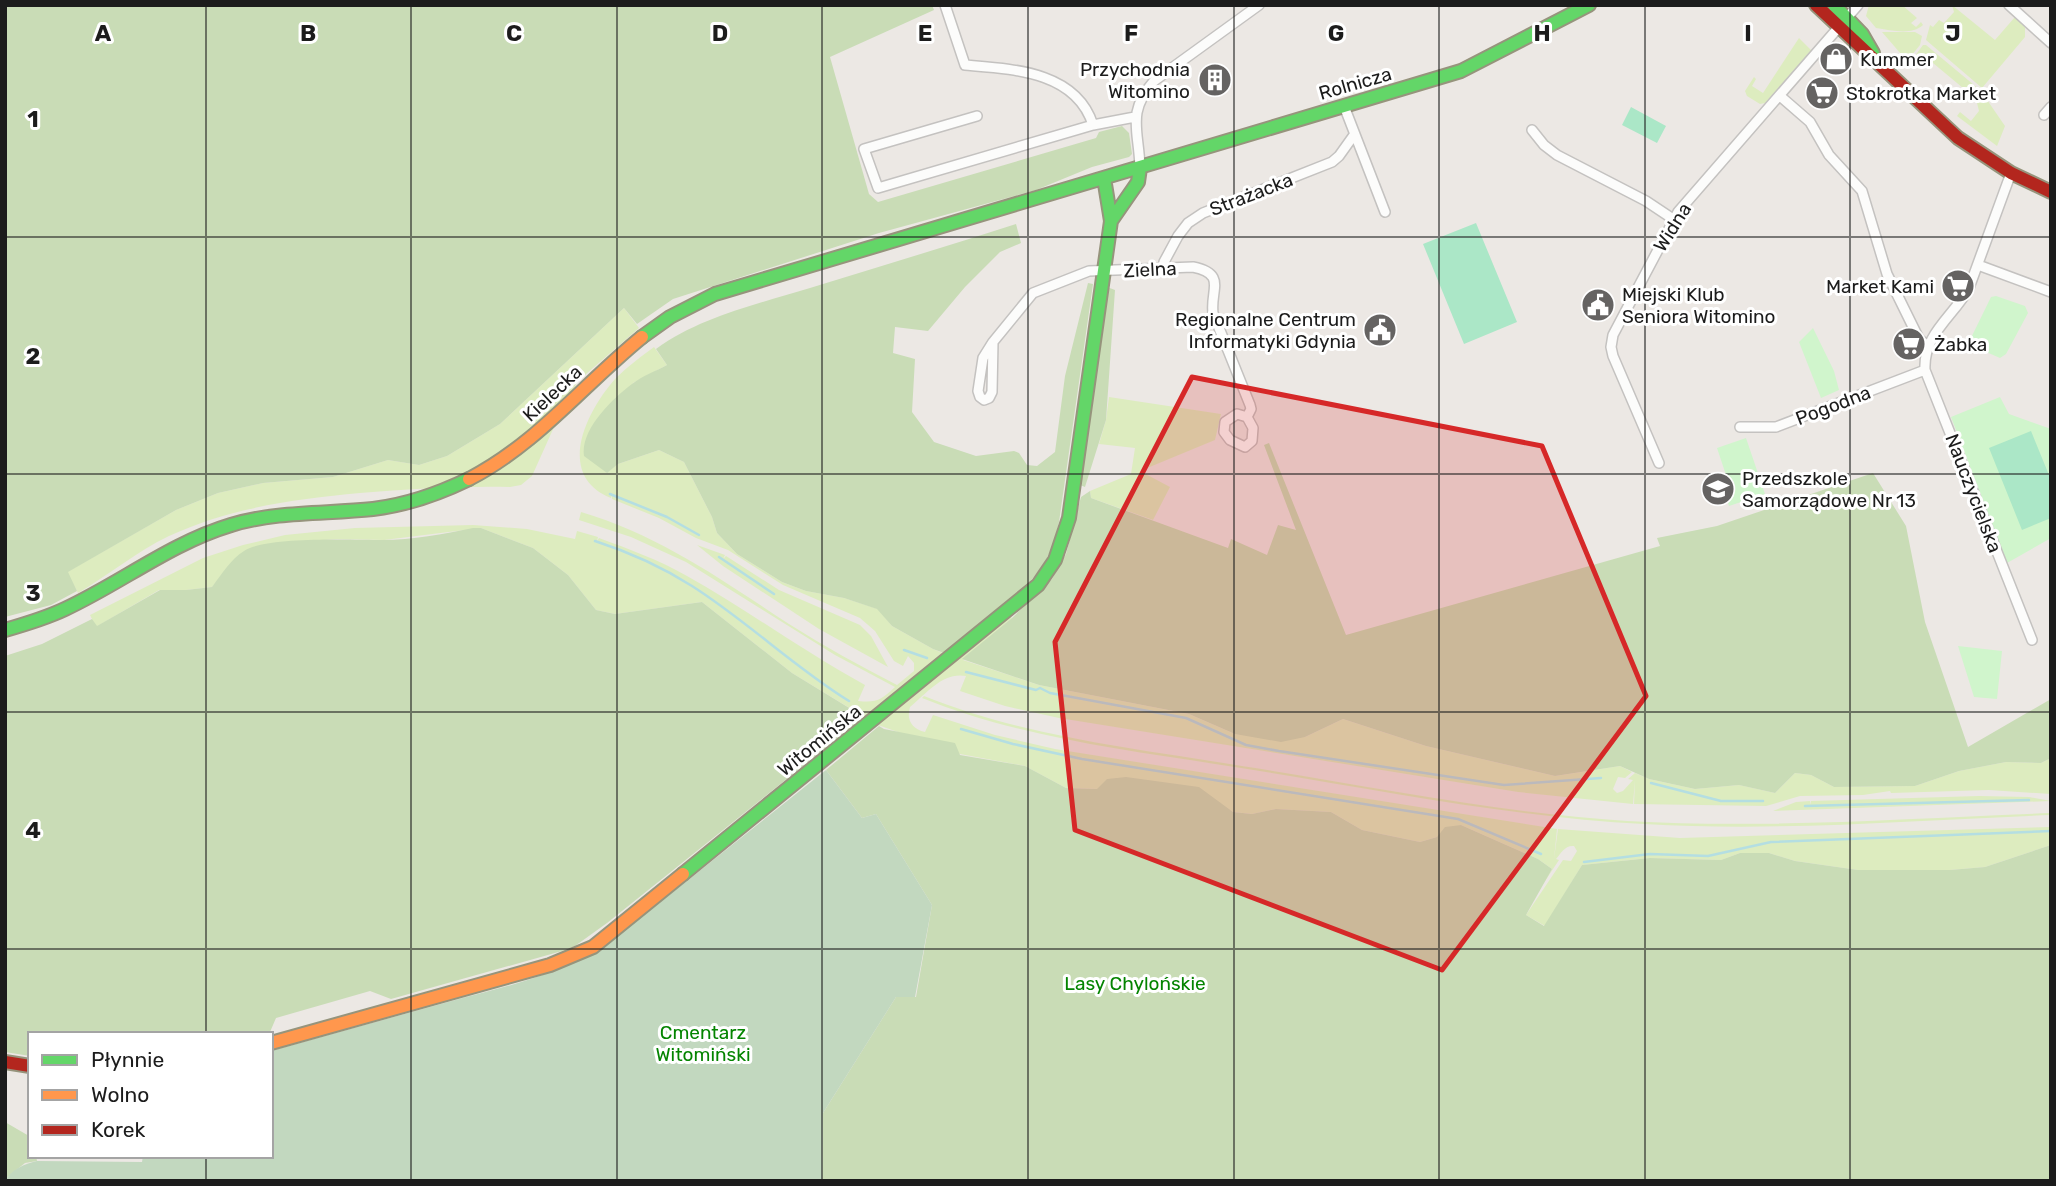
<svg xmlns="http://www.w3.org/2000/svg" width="2056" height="1186" font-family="Rubik,sans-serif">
<rect width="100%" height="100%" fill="#ece8e4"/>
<path fill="#ddecbf" d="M1869,5H1902L1917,18L1911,23L1916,27L1921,22L1923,25C1911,36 1891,30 1876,28L1866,16Z
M1952,5L1995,40L2015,17L2025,27V37L1982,88L1926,40L1930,25L1933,27L1939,20L1944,23L1954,12Z
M1882,32H1915L1922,36L1920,45L1907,61Z
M1799,38L1812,51L1765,103L1760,104L1747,96L1745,91L1754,77L1756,79L1752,86L1763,93Z
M1923,45H1926L1980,90L1969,102L1965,99L1969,93L1921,53L1910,65L1909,64Z
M1983,94L2005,126L1997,146L1957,116L1960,112L1971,121L1979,111L1977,103Z
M624,308L639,328L578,381L563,407L532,476L521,485L510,487C460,486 410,489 360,493C294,499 230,508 169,536C137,551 109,575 78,593L67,572L176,510L218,493L263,483L333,477L388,460L419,465L447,456L500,424Z
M654,347L667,365L633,383L606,473L618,464L659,450L684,462L712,517L717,533L737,554L782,582L806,591L844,598L878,609L892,626L933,649L945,654L866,718L792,673L702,602L615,614L596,610L568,575L533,548L481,528L384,540L337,539L296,542L234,560L212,587L186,590H159L96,627L90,615L203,558L243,545L285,535L355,528L473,525L527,529L575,539L577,531L598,537L597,541L599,538C629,549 659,560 687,576C748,610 804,652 865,685L858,701C877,703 881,700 895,687L835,655L686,562L631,537L579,520L581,512C659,535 722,580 789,624C824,646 860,666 897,685L914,671V663L908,656L903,666L894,661L875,631L860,618L783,585L728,550L696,538L659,518L612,499V495L611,498C554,475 587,410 616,378C627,367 642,356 654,347Z
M1109,397L1221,414L1215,440L1140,471L1170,487L1153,520L1091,498L1090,491L1131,474L1135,448L1099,444L1106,420Z
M697,545L725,555L723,559L726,556L779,590L860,625L871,636L888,667L819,629L723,566Z
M1010,616L1012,618L963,660L1039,685L1189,714L1235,734L1305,737L1343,719L1426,746L1555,776L1620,766L1632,772L1625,778L1618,777L1613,789L1617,793L1623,791L1633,780L1628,779L1635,773L1649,779L1695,789L1739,785L1775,793L1795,773L1811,775L1834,787L1915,786L1959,771L2006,762L2041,763L2051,758V794L1989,790L1891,793L1890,791L1863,795L1800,796L1766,806L1634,804L1635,780L1633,804L1518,792L1059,718L1005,706L960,691L966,676C943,672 928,692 910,707C906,720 912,729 925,732L933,715L995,735L1055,749L1557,829L1554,859L1558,829L1680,838L2051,827V845L1985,867L1950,870H1858L1795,861L1769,853H1740L1721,860L1650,858L1582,865L1545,926L1526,915L1563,860L1571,861L1577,851L1574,846C1565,845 1561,853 1556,859L1559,860L1539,890L1552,869L1538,859L1461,825L1437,837L1420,842L1362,830L1331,812L1276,809L1252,814L1233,812L1223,806L1098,789L1066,788L1025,766L960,754L878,725L849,749L850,745Z
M924,696C1026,737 1135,748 1242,766C1370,786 1498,813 1627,821C1768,829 1910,818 2051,813V815C1916,820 1779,832 1644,824C1509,817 1374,789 1241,768C1133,751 1024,739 922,698Z
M1979,796L2029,797L2051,801L1773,811L1796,802L1810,801L1811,805V801Z"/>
<path fill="#c9dcb6" d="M5,5H932L934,10L830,57L869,194L878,202L1096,138L1099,132L1122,126L1129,133L1132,154L1129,157L1092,167L1036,190L879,233L673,299L637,324L624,308L500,424L447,456L419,465L388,460L333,477L263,483L218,493L176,510L68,572L77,591L51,605L5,617Z
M1016,224L1021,243L1000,252L965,287L928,331L895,327L893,353L915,359L912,412L934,442L976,456L1014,451L1019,453L1027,465L1037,466L1055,452L1065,376L1088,283L1093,284L1059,522C1056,534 1053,547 1047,558C1026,596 977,626 944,653L933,649L892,626L877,609L844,598L806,591L782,582L737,554L717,533L712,517L684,462L659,450L618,464L607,473L584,456C580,430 612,399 632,384C642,376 656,371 667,365L656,349C700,317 758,304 810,288C879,267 947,246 1016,224Z
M1107,287L1115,290L1106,420L1085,487L1080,485Z
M1269,443L1346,635L1660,546L1657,538L1717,526L1873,473L1906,526L1925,622L1968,747L2051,699V758L2041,763L2006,762L1959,771L1915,786L1834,787L1811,775L1795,773L1775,793L1739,785L1695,789L1649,779L1620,766L1555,776L1426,746L1343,719L1305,737L1281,742L1235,734L1189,714L1039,685L962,659L1012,618L1052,579L1066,554L1081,497L1090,491L1091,498L1228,548L1231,539L1267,555L1278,525L1296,530L1264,445Z
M473,528H481L533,548L568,575L596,610L615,614L702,602L792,673L864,717L607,923L575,946L562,951L391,999L370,991L276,1018L270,1032L263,1034H30V1056L5,1052V656L42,644L92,619L97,626L160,590H186L212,587C221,575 231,559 244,551C267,536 353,540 382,540C413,540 443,534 473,528Z
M879,726L884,729L955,743L960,755L1025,766L1066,788L1097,789L1107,779L1126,777L1199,787L1233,812L1252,814L1276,809L1331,812L1362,830L1420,842L1437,837L1445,827L1461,825L1538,859L1552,869L1526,915L1544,926L1582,865L1650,858L1721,860L1740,853H1769L1795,861L1858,870H1950L1985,867L2051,845V1181H822L823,1113L896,997H916L932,905L876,814L862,818L826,770Z
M5,1122L29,1136L30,1156H36L37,1161L25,1163L5,1179Z"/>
<path fill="#c2d8bf" d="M826,770L862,818L876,814L932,905L915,997H896L823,1113L822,1181H5C12,1169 24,1164 37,1161L142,1162L143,1156H271V1051C330,1035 389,1018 448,1002C503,987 561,975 609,943Z"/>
<path fill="#d0f5cc" d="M1996,296L2025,306L2028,313L2006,354L2000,358L1968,344L1991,297Z
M1813,328L1834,371L1839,390L1821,398L1799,342Z
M2000,397L2009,414L2051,429V538L2007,563L1951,417Z
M1746,438L1765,494L1729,506L1724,490L1730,487L1717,448Z
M1958,646L2002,651L1997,699L1974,697Z"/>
<path fill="#abe7c7" d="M1631,107L1666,126L1657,143L1622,125Z
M1476,223L1517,322L1464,344L1423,244Z
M2031,431L2051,480V518L2022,530L1989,448Z"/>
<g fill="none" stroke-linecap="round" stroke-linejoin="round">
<path stroke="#b4dee2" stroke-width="2.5" d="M610,494L667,517L699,535
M595,541C629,552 662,567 692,586C747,621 794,667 849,701
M719,557L774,594
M904,650L927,658
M966,672L1036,690L1040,688L1050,693L1186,718L1246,745L1279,751L1504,785L1601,778
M961,729L1013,744L1082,759L1458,819L1541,854
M1651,783L1721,801H1763
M1805,806L2029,800
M1584,862L1650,854L1708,856L1771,842L2051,831"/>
<defs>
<path id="street" d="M945,5L965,65C1012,69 1076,71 1093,125
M2009,5L2051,43
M1780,96L1810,122L1829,155L1862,191L1887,274L1919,339L1928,346
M1344,106L1385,212
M2044,115L2051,107
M977,116L864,149L878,188L1093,125L1135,117
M1532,130L1544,145L1557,155L1646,201L1673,219
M1140,168C1139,130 1126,113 1154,81L1259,5
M2011,173L1969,288C1953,317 1923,334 1925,370L2032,640
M1978,265L2051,292
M1163,268L1164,262L1178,236L1188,223L1203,213L1332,162L1339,156L1354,135
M993,342L992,392L989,398L984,400L980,397L978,391L983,358L993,342L1033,293L1089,271L1193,267C1227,274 1210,290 1213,313L1250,405L1251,409L1247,417
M1237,414L1247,417L1253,428L1252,441L1245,447L1230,440L1224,432L1225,422Z
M1740,427H1776L1925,370
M1659,463L1613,356L1611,347L1613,335L1678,212L1858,5"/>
<path id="fast" d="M1834,5L1862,34L1873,53
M1111,221L1138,182L1140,168
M642,337L670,317L715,294L1461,71L1589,5
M5,630C26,624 46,618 65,609C121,583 171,543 231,525C277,511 326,514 373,509C407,505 438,494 469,479
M683,874L1038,585L1055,560L1069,518L1111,221L1104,178"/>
<path id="slow" d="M469,479C537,444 583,385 642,337
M271,1043L550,965L593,947L683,874"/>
<path id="jam" d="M1816,5L1958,138L2011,173L2051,192
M5,1062L30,1066"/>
</defs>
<use href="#street" stroke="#c4c2c0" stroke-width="12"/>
<use href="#fast" stroke="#96947c" stroke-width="16"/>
<use href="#slow" stroke="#96947c" stroke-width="16"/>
<use href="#jam" stroke="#96947c" stroke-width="16"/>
<use href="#street" stroke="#fcfcfb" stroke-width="9"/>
<use href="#fast" stroke="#63d668" stroke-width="12"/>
<use href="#slow" stroke="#ff974d" stroke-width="12"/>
<use href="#jam" stroke="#b3261e" stroke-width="12"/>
</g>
<path fill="#d62828" fill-opacity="0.2" stroke="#d62828" stroke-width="5" stroke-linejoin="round" d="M1192,377L1542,446L1646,696L1442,970L1075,830L1055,642Z"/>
<path fill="none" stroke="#1c1c1c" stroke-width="2" stroke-opacity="0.55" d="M206,5V1034M411,5V1181M617,5V1181M822,5V1181M1028,5V1181M1234,5V1181M1439,5V1181M1645,5V1181M1850,5V1181M5,237H2051M5,474H2051M5,712H2051M5,949H2051M206,1156V1181"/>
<defs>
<symbol id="shop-disc" viewBox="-11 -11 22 22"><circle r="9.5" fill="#656362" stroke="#fff"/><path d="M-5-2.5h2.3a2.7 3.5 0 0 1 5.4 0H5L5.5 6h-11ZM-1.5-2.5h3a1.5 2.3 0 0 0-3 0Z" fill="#fff"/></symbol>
<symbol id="building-disc" viewBox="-11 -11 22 22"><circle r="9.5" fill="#656362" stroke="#fff"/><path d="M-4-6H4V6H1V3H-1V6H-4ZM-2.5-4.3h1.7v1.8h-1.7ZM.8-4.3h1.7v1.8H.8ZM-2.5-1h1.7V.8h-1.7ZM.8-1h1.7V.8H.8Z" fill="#fff"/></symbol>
<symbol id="supermarket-disc" viewBox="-11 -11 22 22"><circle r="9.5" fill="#656362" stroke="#fff"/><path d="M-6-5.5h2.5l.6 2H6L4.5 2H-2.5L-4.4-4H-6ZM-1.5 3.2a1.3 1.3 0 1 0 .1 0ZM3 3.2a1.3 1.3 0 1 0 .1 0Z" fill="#fff"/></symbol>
<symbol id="civic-disc" viewBox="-11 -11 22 22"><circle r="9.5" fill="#656362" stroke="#fff"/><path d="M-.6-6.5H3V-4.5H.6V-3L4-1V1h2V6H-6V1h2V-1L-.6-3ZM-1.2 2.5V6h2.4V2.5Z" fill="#fff"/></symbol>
<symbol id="school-disc" viewBox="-11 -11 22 22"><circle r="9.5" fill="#656362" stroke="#fff"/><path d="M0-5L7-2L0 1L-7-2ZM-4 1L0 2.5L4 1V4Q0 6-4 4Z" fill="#fff"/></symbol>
</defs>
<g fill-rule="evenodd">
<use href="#shop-disc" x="1817" y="40" width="38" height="38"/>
<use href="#building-disc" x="1196" y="61" width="38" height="38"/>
<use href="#supermarket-disc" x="1803" y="74" width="38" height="38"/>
<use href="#supermarket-disc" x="1939" y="267" width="38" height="38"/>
<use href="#civic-disc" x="1579" y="286" width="38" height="38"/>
<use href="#civic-disc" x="1361" y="311" width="38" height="38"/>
<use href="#supermarket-disc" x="1890" y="325" width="38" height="38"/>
<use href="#school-disc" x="1699" y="470" width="38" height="38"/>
</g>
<g text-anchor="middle" stroke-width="6" stroke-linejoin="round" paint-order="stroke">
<g font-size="19" fill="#1c1c1c" stroke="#fff" text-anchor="start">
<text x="1860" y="66">Kummer</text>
<text x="1190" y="76" text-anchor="end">Przychodnia<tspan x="1190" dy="22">Witomino</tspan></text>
<text x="1846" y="100">Stokrotka Market</text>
<text x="1934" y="293" text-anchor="end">Market Kami</text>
<text x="1622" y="301">Miejski Klub<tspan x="1622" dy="22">Seniora Witomino</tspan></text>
<text x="1356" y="326" text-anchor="end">Regionalne Centrum<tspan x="1356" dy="22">Informatyki Gdynia</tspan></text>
<text x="1934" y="351">Żabka</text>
<text x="1742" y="485">Przedszkole<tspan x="1742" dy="22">Samorządowe Nr 13</tspan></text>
</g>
<g font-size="19" fill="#1c1c1c" stroke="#fff">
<text transform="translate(1355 83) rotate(-16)" y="7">Rolnicza</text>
<text transform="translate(1251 194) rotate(-21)" y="7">Strażacka</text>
<text transform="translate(1672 227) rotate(-58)" y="7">Widna</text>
<text transform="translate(1150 269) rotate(-3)" y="7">Zielna</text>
<text transform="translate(552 393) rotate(-43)" y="7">Kielecka</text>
<text transform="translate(1833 405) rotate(-21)" y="7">Pogodna</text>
<text transform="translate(1974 493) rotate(69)" y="7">Nauczycielska</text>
<text transform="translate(819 740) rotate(-39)" y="7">Witomińska</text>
</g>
<g font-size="19" fill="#048400" stroke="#fff">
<text x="1135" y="990">Lasy Chylońskie</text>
<text x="703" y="1039">Cmentarz<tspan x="703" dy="22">Witomiński</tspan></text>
</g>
</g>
<g font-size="23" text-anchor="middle" font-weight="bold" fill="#1c1c1c" stroke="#fff" stroke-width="6" stroke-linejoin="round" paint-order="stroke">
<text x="103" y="41">A</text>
<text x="308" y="41">B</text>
<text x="514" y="41">C</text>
<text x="720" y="41">D</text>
<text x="925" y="41">E</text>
<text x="1131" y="41">F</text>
<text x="1336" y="41">G</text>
<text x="1542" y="41">H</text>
<text x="1748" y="41">I</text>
<text x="1953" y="41">J</text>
<text x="33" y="127">1</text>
<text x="33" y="364">2</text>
<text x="33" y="601">3</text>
<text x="33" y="838">4</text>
</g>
<rect width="2056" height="1186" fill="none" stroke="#1c1c1c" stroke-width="14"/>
<rect x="28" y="1032" width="245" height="126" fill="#ffffff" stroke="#a4a4a4" stroke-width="2"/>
<rect x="42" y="1055" width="35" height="10" fill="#63d668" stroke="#a4a4a4" stroke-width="2"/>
<text x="91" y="1067" font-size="21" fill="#1c1c1c">Płynnie</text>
<rect x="42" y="1090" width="35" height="10" fill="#ff974d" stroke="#a4a4a4" stroke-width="2"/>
<text x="91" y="1102" font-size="21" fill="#1c1c1c">Wolno</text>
<rect x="42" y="1125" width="35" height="10" fill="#b3261e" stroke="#a4a4a4" stroke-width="2"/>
<text x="91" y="1137" font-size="21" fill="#1c1c1c">Korek</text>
</svg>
